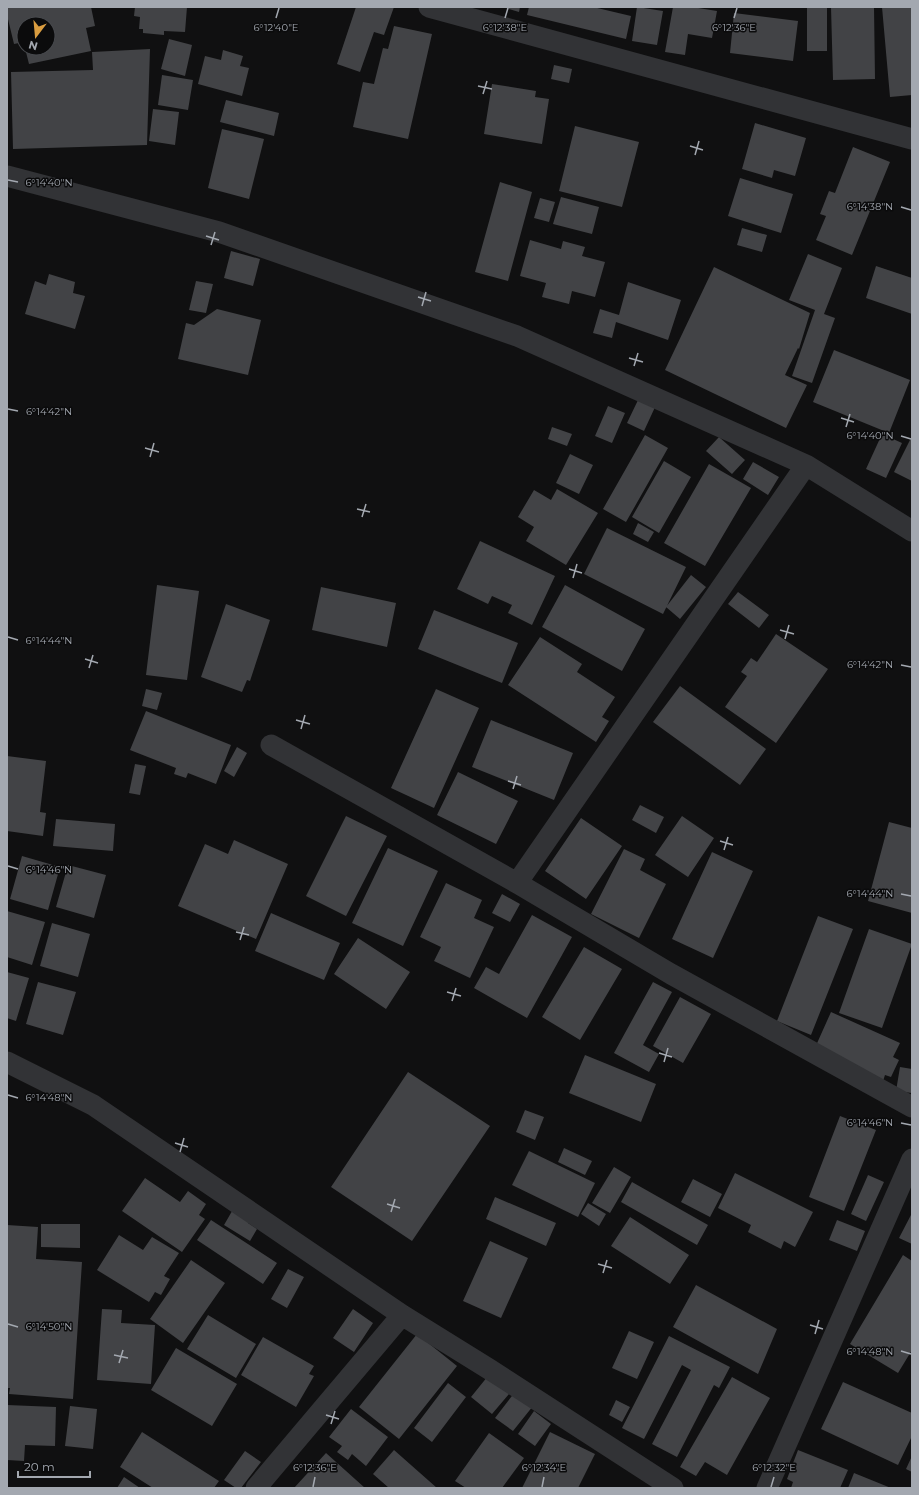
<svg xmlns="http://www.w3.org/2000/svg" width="919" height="1495" font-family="Montserrat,sans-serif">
<rect width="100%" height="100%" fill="#101011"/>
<path fill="#424346" d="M7,7H91L95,26L86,28L91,51L29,64L25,48H48V24H24V42L14,44L7,15Z
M135,7H187L185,32L164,31V35L143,33V29H139L140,17L134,16Z
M356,7H394L384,35L374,32L360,72L337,64Z
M502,7H520L519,12Z
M529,7H593L631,16L626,39L527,15Z
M637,7L663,11L657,45L632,41Z
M673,7H692L717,11L712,38L688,34L685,55L665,52Z
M807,7H827V51H807Z
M831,7H874L875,79L833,80Z
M882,7H912V95L890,97Z
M734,13L798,21L793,61L730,53Z
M394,26L432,34L408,139L353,127L363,82L374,84L383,48L388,49Z
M169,39L192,45L185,76L161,69Z
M150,49L147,145L13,149L11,72L93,70L92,52Z
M223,50L243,56L240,66L249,68L242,96L198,84L205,56L221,60Z
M554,65L572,69L569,83L551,79Z
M162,75L193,80L188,110L158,105Z
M492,84L536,91L535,97L549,99L542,144L484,134Z
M226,100L279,113L274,136L220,122Z
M153,109L179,112L175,145L149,141Z
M755,123L806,138L795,176L774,170L772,178L742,169Z
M575,126L639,142L622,207L559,191Z
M222,129L264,139L249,199L208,188Z
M853,147L890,162L852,255L816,240L826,216L820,214L829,191L835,193Z
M740,178L793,194L781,233L728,216Z
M500,182L532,192L508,281L475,272Z
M561,197L599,207L592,234L553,224Z
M540,198L555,202L549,222L534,218Z
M742,228L767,235L762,252L737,245Z
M530,240L561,249L563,241L585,247L582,256L605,262L595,297L572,291L569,304L542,297L546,283L520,276Z
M231,251L260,259L253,286L224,278Z
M808,254L842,268L824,314L835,318L812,383L792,376L815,310L789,300Z
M876,266L912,278V314L866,298Z
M714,267L810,313L799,349L798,348L785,375L807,385L786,428L665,370Z
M49,274L75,282L73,293L85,296L75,329L25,314L35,281L46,285Z
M196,281L213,284L206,313L189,310Z
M628,282L681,300L668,340L616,322L612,338L593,333L600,309L619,315Z
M217,309L261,320L248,375L178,359L186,323L194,325Z
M834,350L910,380L889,433L813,402Z
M639,398L656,405L644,431L627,423Z
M608,406L625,413L612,443L595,436Z
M552,427L572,434L567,446L548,439Z
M882,434L902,443L886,478L866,469Z
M645,435L668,448L626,522L603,509Z
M912,436V481L894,472Z
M719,437L745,460L732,474L706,451Z
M570,454L593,465L579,494L556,483Z
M664,461L691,477L659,533L632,517Z
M753,462L779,477L768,495L743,479Z
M709,464L751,488L705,566L664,543Z
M557,489L598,513L566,565L526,541L534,527L518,517L534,490L551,500Z
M638,523L654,532L648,542L633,534Z
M607,528L686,567L663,614L584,574Z
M480,541L555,576L532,625L508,613L512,605L492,596L488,604L457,589Z
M691,575L706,587L680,619L666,607Z
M157,585L199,591L187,680L146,675Z
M565,585L645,629L622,671L542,627Z
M321,587L396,603L387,647L312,630Z
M738,592L769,615L759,628L728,604Z
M226,604L270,620L250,681L247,680L242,692L201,677Z
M434,610L518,643L502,683L418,649Z
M776,634L828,669L776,743L725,707L747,676L741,672L751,658L757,662Z
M540,637L582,664L577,672L615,697L602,717L609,721L596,742L508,685Z
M680,686L766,749L740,785L653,722Z
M146,689L162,693L157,710L142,706Z
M436,689L479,708L434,808L391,788Z
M146,711L231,745L216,784L188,773L186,778L174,774L176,768L130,750Z
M491,720L573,753L554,800L472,767Z
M237,747L247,753L234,777L224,771Z
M7,756L46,761L40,812L46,813L43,836L7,831Z
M135,764L146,766L140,795L129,793Z
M458,772L518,801L496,844L437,815Z
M640,805L664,817L656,833L632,820Z
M346,816L387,836L346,916L306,896Z
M682,816L714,838L688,877L655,855Z
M581,818L622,846L586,899L545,871Z
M56,819L115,824L113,851L53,846Z
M889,822L912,828V913L868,901Z
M234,840L288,864L256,939L178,906L205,844L228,854Z
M388,848L438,871L403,946L352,923Z
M624,849L645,859L640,870L666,884L639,938L591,914Z
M712,852L753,871L713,958L672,939Z
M22,856L60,867L48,910L10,899Z
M68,865L106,875L94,918L56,907Z
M446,883L482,900L474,918L494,927L470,978L434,961L441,947L420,937Z
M502,894L520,904L510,922L492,913Z
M7,911L45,922L32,965L7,957Z
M271,913L340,943L324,980L255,951Z
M532,915L572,937L527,1018L474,988L486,967L499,974Z
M818,916L853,929L811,1035L777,1021Z
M52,923L90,934L78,977L40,966Z
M869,929L912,944L882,1028L839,1013Z
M358,938L410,972L386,1009L334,974Z
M584,947L622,969L580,1040L542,1017Z
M7,972L29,978L16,1021L7,1018Z
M38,982L76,992L63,1035L26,1024Z
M653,982L672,992L643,1045L659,1054L649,1072L614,1053Z
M680,997L711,1014L683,1063L653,1046Z
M831,1012L900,1043L893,1057L899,1060L891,1077L885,1075L883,1081L814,1050Z
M585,1055L656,1084L641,1122L569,1093Z
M900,1067L912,1069V1093L896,1091Z
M408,1072L490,1126L412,1241L331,1187Z
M525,1110L544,1117L535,1140L516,1132Z
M840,1116L876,1130L844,1211L809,1197Z
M564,1148L592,1161L585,1175L558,1162Z
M529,1151L595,1183L578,1217L512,1185Z
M614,1167L631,1177L610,1213L592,1203Z
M735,1173L813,1212L795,1247L784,1241L781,1249L748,1232L751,1225L718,1208Z
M868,1175L884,1182L866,1221L851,1214Z
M145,1178L180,1202L188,1191L206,1204L199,1215L205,1219L182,1252L122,1211Z
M693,1179L722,1194L710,1217L681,1202Z
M632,1182L708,1225L697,1245L621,1202Z
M495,1197L556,1223L546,1246L486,1219Z
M588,1203L606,1214L599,1226L581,1214Z
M235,1206L252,1216L248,1223L257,1229L250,1241L224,1225Z
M912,1213V1244L899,1238Z
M630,1217L689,1255L670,1284L611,1246Z
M211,1220L277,1263L263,1284L197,1240Z
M837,1220L865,1231L857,1251L829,1240Z
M41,1224H80V1248L41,1247Z
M7,1225L38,1227L36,1259L82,1262L73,1399L9,1394L10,1388H7Z
M119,1235L143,1250L152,1237L179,1253L164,1276L170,1279L161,1295L155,1292L149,1302L97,1270Z
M490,1241L528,1258L501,1318L463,1301Z
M903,1255L912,1261V1350L898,1373L850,1344Z
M191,1260L225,1283L183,1343L150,1319Z
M288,1269L304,1277L287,1308L271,1299Z
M696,1285L777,1329L758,1374L673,1327Z
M102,1309L122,1310L121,1323L155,1325L151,1384L97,1380Z
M353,1309L373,1323L354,1352L333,1338Z
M208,1315L256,1344L236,1378L187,1349Z
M629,1331L654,1342L637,1379L612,1368Z
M417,1334L457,1366L399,1439L359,1407Z
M669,1336L730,1367L719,1388L714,1385L677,1457L652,1444L691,1370L682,1365L644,1439L622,1428Z
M263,1337L314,1366L309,1374L314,1376L296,1407L241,1375Z
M176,1348L237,1384L212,1426L151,1390Z
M488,1376L509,1394L492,1414L471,1397Z
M732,1377L770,1398L727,1475L705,1462L696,1476L680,1467Z
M843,1382L912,1413V1436L898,1465L821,1429Z
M448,1383L466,1397L432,1442L414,1428Z
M515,1392L533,1406L513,1431L495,1418Z
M616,1400L630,1407L622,1422L609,1415Z
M7,1405L56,1407L55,1446L25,1445L24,1461L7,1460Z
M70,1406L97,1409L93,1449L65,1446Z
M351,1409L388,1437L366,1466L352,1454L348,1460L337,1452L342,1446L329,1437Z
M534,1411L551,1424L535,1446L518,1434Z
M142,1432L219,1481L214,1488H153L120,1467Z
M550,1432L595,1454L578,1488H522Z
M489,1433L524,1458L502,1488H466L455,1481Z
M394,1450L437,1488H389L373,1474Z
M798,1450L848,1470L840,1488H791L793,1482L787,1479Z
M245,1451L261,1462L241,1488H236L224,1480Z
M326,1453L365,1488H294Z
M912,1456V1472L906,1469Z
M854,1473L891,1488H848Z
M124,1477L140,1488H117Z"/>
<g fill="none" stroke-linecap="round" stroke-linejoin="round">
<path stroke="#323336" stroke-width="21" d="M429,7L912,139
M7,176L219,232L517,336L806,465L912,531
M271,745L517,883L671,974L912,1107
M517,883L806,465
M7,1062L93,1105L402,1315L489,1369L673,1488
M256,1488L402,1315
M767,1488L912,1159"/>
</g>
<path fill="none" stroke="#a3a8b0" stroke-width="1.5" d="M276,18L279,8M505,18L508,8M734,18L737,8M478,86L492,89M483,94L487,81M690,146L703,150M695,155L699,141M8,180L18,182M901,207L911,210M206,236L219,240M211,245L215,232M418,297L431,301M422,306L426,292M629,358L643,362M634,366L638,353M8,409L18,411M841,418L854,422M846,427L850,414M901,436L911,439M145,448L159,452M150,457L154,443M357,509L370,512M362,517L366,504M569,569L582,573M573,578L577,564M780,630L794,634M8,637L18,640M785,639L789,625M85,659L98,663M901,665L911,667M89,668L93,655M296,720L310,724M301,729L305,715M508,781L521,785M513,789L517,776M720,841L733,845M724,850L728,837M8,866L18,869M901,894L911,896M236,932L249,935M240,940L244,927M447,992L461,996M452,1001L456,988M659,1053L672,1057M664,1062L668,1048M8,1095L18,1098M901,1123L911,1125M175,1143L188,1147M180,1152L184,1138M387,1204L400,1208M391,1212L395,1199M598,1264L612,1268M603,1273L607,1260M8,1324L18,1327M810,1325L823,1329M815,1334L819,1320M901,1351L911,1354M114,1355L128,1358M119,1363L123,1350M326,1415L339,1419M331,1424L335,1411M313,1487L315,1477M542,1487L544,1477M771,1487L774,1477"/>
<g font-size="10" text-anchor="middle" fill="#a3a8b0" stroke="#0b0b0c" stroke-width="3" stroke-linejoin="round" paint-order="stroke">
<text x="276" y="31">6°12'40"E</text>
<text x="505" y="31">6°12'38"E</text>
<text x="734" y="31">6°12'36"E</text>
<text x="49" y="186">6°14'40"N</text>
<text x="870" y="210">6°14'38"N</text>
<text x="49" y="415">6°14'42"N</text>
<text x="870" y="439">6°14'40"N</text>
<text x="49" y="644">6°14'44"N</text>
<text x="870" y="668">6°14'42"N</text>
<text x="49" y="873">6°14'46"N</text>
<text x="870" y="897">6°14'44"N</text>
<text x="49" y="1101">6°14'48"N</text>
<text x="870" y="1126">6°14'46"N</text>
<text x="49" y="1330">6°14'50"N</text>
<text x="870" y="1355">6°14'48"N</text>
<text x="315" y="1471">6°12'36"E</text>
<text x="544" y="1471">6°12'34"E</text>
<text x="774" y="1471">6°12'32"E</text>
</g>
<rect width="919" height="1495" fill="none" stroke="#a3a8b0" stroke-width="16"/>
<g transform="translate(36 36) rotate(196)"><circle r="19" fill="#0b0b0c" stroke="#484a4e"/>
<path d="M0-3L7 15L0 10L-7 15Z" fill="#da9d40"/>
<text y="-6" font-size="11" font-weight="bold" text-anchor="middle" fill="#a3a8b0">N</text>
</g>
<path d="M18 1471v6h72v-6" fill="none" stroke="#a3a8b0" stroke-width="2"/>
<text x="24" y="1471" font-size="12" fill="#a3a8b0" stroke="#0b0b0c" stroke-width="3" paint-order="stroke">20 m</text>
</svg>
